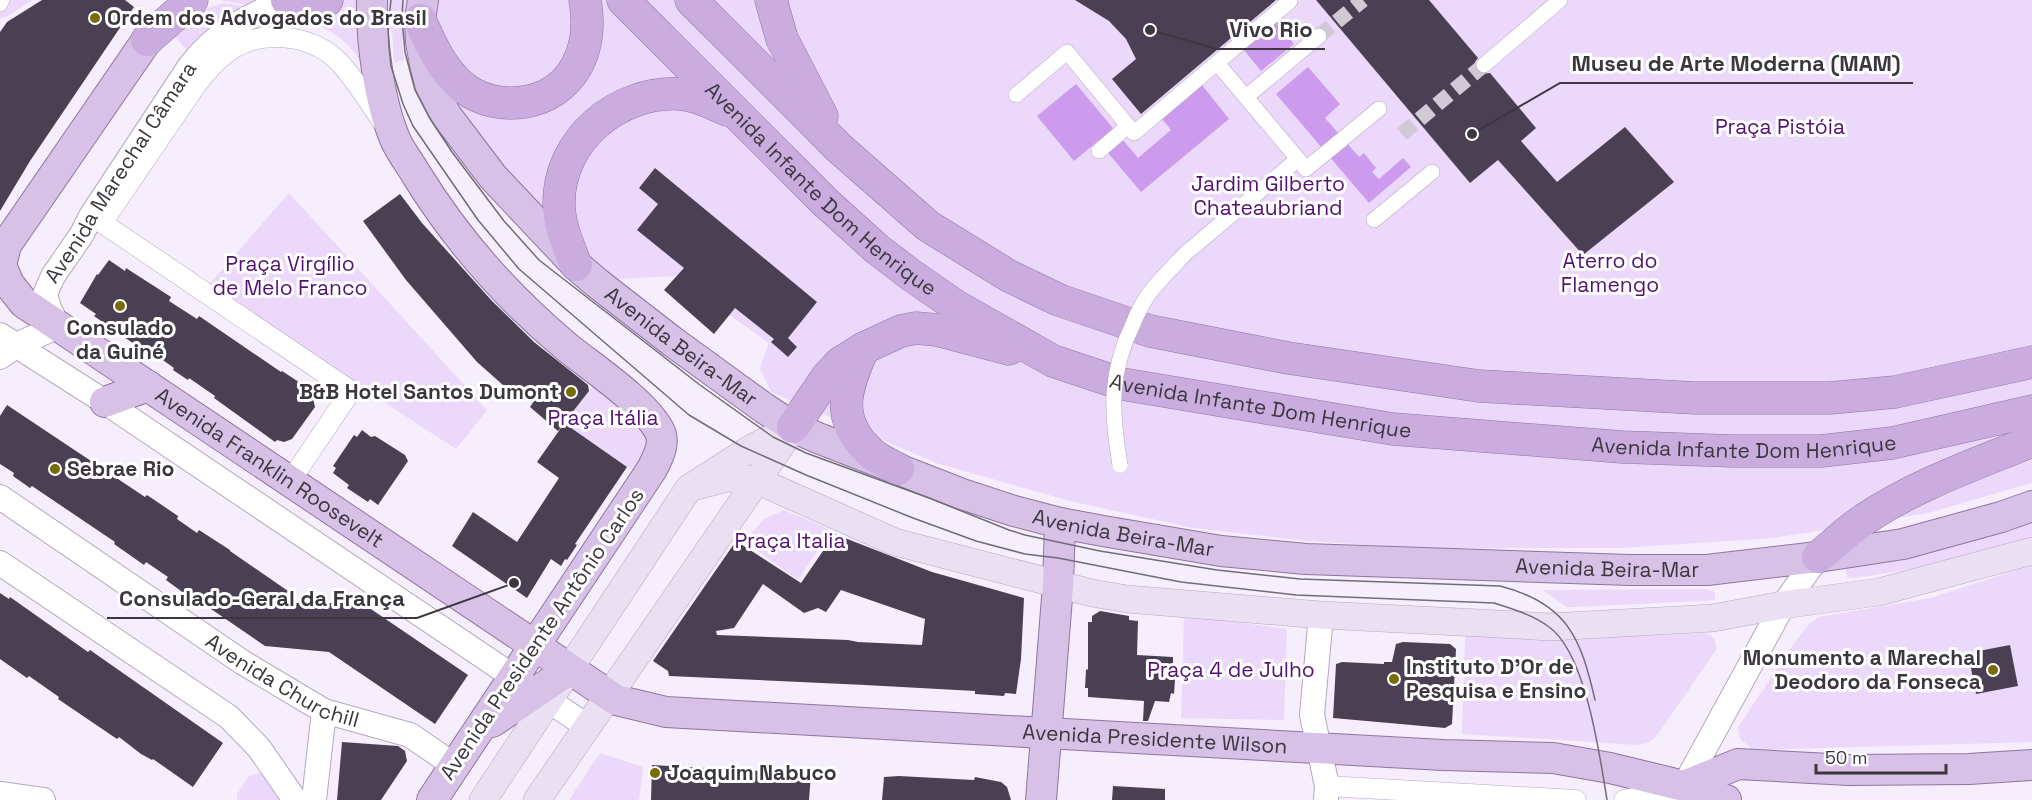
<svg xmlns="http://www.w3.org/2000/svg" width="2032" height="800" font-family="'Space Grotesk',sans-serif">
<rect width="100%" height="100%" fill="#f6eefc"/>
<path fill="#ebd8fa" d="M0,0H32L11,14L0,19Z
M220,0H2032V483L1928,513L1774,538L1620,548H1418L1308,541L1193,528L1070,501L936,463L771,392L760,368L769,343L675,276L617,279L603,274L499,175L411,46L402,39L404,60L394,63L392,31L363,10L361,63C340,27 311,21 273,16L270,27L253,26L274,13L314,14L350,8L271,10Z
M224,3L253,8L190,54L173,34C189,19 202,8 224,3Z
M289,193L487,410L456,449L207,287Z
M597,381L617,396L648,438L646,451L633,471L564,423Z
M784,510L831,530L798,580L744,541L764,519Z
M2032,520V538C1973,557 1913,571 1852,578L1847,577L1846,569L1849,566L1915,556L1949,547Z
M2032,565V742L1754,750L1740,739L1738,727L1795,642L1809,624L1819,617L1930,598Z
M1705,589L1715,592V599L1707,601L1571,607H1567L1543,590Z
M1184,615L1287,629L1284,720L1181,718Z
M1704,633C1713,635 1717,640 1716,650L1658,734L1650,742L1639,745L1462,734L1465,634C1545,636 1624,638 1704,633Z
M600,753L643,767L639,800H569Z
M259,773L262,774L285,800H237V794L249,776Z"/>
<path fill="#cd9bee" d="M1276,21L1294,44L1261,71L1243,49Z
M1308,67L1340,104L1325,118L1359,157L1364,153L1376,168L1372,172L1379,179L1403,158L1411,167L1369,203L1276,94Z
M1076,84L1138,158L1171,130L1162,119L1202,85L1229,119L1141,192L1098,141L1074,161L1037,116Z"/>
<path fill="#4b4053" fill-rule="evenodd" d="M42,0H125L134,7L30,161L0,211V32L7,22Z
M1075,0H1276L1141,114L1112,79L1136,59L1126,39L1109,21Z
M1316,0H1429L1478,58L1475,62L1476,71L1481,74L1490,73L1536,128L1521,141L1557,182L1625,127L1674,182L1583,255L1498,160L1470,183Z
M655,168L817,302L788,338L797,347L788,357L771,342L774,339L735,308L714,334L664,290L684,268L637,230L658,204L639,188Z
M400,194L422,223L492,301L534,342L588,385L589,391L564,423L627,467L575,544L577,545L567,560L565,559L561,566L551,559L527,598L452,546L473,512L517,542L559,478L537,462L563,425L558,431L530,407L543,388L513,394L477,362L406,280L363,221Z
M109,260L125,271L126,268L171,297L169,301L197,319L199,316L281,372L282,371L311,390L315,407L292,439L284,442L277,440L275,442L214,398L215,396L189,378L188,380L173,370L174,368L139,343L137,346L94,316L96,314L80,303L97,274L98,275Z
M7,405L145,497L147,495L178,516L177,519L197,533L199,530L230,550V551L288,591L278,603H362L468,675L435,724L329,652L265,646L211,609L196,602L166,580L168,577L146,562L144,565L114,544L115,542L32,486L30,488L13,476L14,473L0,464V416Z
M362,430L371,437L375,436L405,455L408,461L378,505L370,499L368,502L347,488L349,485L333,473L336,468L333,466L354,435L357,437Z
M832,533L932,572L1024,598L1021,659L1016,694L1005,693L1004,696L975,694V691L865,685L669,676L668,671L653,661L736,541L801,583L823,551L821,549ZM763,584L804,613L818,608L826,612L841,590L925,619L922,645L858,642L848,640L717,635L716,631L734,628Z
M0,593L9,599L10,597L88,652L90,650L223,743L193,787L153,759L152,760L141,754L119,737L117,739L86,718L58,699L59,697L29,676L27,678L0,659Z
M1100,611L1129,616V620L1138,621L1137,655L1173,657V665H1176L1174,694L1171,693L1169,702L1155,701L1148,721H1143L1144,701L1088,697V688H1085L1086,670L1088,669V622H1092V616Z
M1403,642L1450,644L1456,649L1452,724L1445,728L1333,718L1336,664L1342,662L1384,664V662H1392L1396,644Z
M2010,645L2018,686L1976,694L1968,653Z
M342,742L398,746L405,751L407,761L381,800H337Z
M652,765L811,774L809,800H651Z
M899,776L974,780L975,777L1001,782L1007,787L1011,800H882L884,777Z
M1113,786L1165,789V800H1112Z"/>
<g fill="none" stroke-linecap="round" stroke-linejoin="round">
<path stroke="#d1c9d6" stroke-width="15" stroke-dasharray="15 8" stroke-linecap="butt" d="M1319,36L1363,0
M1402,134L1484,65"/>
<defs>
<path id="pedestrian" d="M0,4L2,0
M1484,65L1560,0
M1016,95L1067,52L1134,133L1290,1
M1246,97L1319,36
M1099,151L1128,126
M1298,159L1306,169L1379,109
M1374,220L1432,172
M1186,253L1298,159L1217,63"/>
<path id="minor" d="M92,216L351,391L291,480
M102,223L194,88C220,53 244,32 290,38C308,41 326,48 339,62C355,79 368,101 382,121
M1327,786L1576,800
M1624,800L1677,788"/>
<g id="tertiary">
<path d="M0,335L105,402L588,727"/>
<path id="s1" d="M0,357L17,345L58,326L49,308L45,294L53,276L82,234L91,216L190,66C217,31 246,18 285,0"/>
<path id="s2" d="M0,497L242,662L324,711L410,735L455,766"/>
<path d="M0,563L229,717L259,748L295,800"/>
<path d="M1321,615L1312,715L1327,786L1326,800"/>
<path d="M0,794L43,800"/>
<path d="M1682,795L1684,786L1783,605L1818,557"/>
<path d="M314,800L324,711"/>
</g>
<path id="secondary" d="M689,488L728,478L756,480L895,542L1092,593L1127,599L1321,615L1499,624L1550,627L1713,618L1783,605L1879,592L2032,551
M483,800L689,488L750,449L793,427
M537,800L793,428"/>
<g id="primary">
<path d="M372,0C371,40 379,101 395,139C400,151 409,162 416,174C456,239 509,299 568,348C594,369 643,401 659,430C666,443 658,457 652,469L432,800"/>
<path id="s3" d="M423,0L420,20L421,42L425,64L430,84L446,115L493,177L576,265L597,283L673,342L764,408L793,427L818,438L962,494L1014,511L1060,523L1103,531L1221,551L1306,559L1630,570H1707L1818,557L1903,544L2001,517L2032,506"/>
<path id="s4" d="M147,40L6,245L1,265L9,284L24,303L616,700L666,712L1443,755L1553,758L1610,768L1684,786L1726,800"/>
<path d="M105,402L148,386"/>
<path d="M492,722L569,670"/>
<path d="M1684,786L1738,764L1849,770L1969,769L2032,765"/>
<path d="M1041,800L1058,585L1060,523"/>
</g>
<g id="trunk">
<path d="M287,0L310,3L327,0"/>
<path id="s5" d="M623,0L825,202L877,249L911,275L956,306L1053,361L1122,384L1393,429L1622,447L1733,451H1821L1892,443L2032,411"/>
<path d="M691,0L839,148L928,226L1009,276L1059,300L1150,331L1288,358L1479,386L1695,398H1830L1895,392L2032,362"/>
<path d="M771,0L782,39L822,116"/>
<path d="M420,20C431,45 442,70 464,88C499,114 554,106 576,67C588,46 589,23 585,0"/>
<path d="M147,40L192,0"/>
<path d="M576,265C568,245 559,225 559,203C559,140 617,91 679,94C695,95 712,103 727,110"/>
<path d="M863,349C846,387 834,419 870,452C877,459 889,464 898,469"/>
<path d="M793,427L827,377L840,363L864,348L901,331L916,328L937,330L1009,349"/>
<path d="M1818,557C1833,545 1848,530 1865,519C1915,485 1976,464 2032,441"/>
</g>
</defs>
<use href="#pedestrian" stroke="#b5a8be" stroke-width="16"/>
<use href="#minor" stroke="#b5a8be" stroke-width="21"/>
<use href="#tertiary" stroke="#b5a8be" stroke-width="26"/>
<use href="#secondary" stroke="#b5a8be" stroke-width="28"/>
<use href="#primary" stroke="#8f75a2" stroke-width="32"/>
<use href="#trunk" stroke="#8f75a2" stroke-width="33"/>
<use href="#pedestrian" stroke="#fff" stroke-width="15"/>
<use href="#minor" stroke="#fff" stroke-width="20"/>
<use href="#tertiary" stroke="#fff" stroke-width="24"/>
<use href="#secondary" stroke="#ebe0f3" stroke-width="27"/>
<use href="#primary" stroke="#d7c1e7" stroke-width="30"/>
<use href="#trunk" stroke="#caacdf" stroke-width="32"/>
<path stroke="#726c76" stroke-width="1.5" d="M391,0L388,27L389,47L391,66L403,104L413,126L478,220L519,269L689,415L741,446L806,475L913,518L976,541L1025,554L1058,558L1181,582L1296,595L1494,603C1513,609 1533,615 1549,627C1586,653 1600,757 1607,800
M403,0L402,18L405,52L415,90L429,117L452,152L504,221L539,260L700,385L773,437L806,453L929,498L1009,530L1025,535L1100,551L1217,570L1300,579L1500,586C1567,603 1581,638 1595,700"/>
<defs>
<path id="pedestrian-bridge" d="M1120,465C1111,412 1109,373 1133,324C1137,314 1142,304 1148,295C1159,280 1173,267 1186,253"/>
</defs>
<use href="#pedestrian-bridge" stroke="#b5a8be" stroke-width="16" stroke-linecap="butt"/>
<use href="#pedestrian-bridge" stroke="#fff" stroke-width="15"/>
</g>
<g fill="#796c07" stroke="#fff" stroke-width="2">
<circle cx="95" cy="18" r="6"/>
<circle cx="120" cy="306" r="6"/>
<circle cx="571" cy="392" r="6"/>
<circle cx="55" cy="469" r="6"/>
<circle cx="1993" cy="670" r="6"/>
<circle cx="1394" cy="679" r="6"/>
<circle cx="655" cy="773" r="6"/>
</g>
<g text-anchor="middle" stroke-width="6" stroke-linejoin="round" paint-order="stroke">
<g font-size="21" font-weight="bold" fill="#3c373f" stroke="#fff" text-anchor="start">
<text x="107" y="25">Ordem dos Advogados do Brasil</text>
<text x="120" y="335" text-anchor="middle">Consulado<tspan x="120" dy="24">da Guiné</tspan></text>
<text x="559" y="399" text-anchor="end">B&amp;B Hotel Santos Dumont</text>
<text x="67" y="476">Sebrae Rio</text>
<text x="1981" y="665" text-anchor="end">Monumento a Marechal<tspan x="1981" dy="24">Deodoro da Fonseca</tspan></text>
<text x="1406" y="674">Instituto D’Or de<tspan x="1406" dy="24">Pesquisa e Ensino</tspan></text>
<text x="667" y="780">Joaquim Nabuco</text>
</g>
<g font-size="21" fill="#531173" stroke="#fff">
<text x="1780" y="134">Praça Pistóia</text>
<text x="1268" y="191">Jardim Gilberto<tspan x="1268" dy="24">Chateaubriand</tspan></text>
<text x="1610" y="268">Aterro do<tspan x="1610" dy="24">Flamengo</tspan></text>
<text x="290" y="271">Praça Virgílio<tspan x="290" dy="24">de Melo Franco</tspan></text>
<text x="603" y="425">Praça Itália</text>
<text x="790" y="548">Praça Italia</text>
<text x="1231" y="677">Praça 4 de Julho</text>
</g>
<g font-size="21" fill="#3c373f" stroke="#fff">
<text dy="7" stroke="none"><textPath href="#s1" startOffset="244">Avenida Marechal Câmara</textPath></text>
<text dy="7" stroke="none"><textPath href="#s5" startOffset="274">Avenida Infante Dom Henrique</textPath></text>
<text dy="7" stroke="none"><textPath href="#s3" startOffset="452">Avenida Beira-Mar</textPath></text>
<text dy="7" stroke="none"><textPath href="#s5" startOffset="778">Avenida Infante Dom Henrique</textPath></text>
<text dy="7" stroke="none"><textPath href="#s5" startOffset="1264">Avenida Infante Dom Henrique</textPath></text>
<text dy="7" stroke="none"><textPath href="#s4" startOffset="610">Avenida Franklin Roosevelt</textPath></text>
<text dy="7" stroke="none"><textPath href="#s3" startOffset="938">Avenida Beira-Mar</textPath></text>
<text dy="7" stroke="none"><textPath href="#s3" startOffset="1424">Avenida Beira-Mar</textPath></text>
<text transform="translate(542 634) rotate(-56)" y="7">Avenida Presidente Antônio Carlos</text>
<text dy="7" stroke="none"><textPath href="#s2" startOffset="338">Avenida Churchill</textPath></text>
<text dy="7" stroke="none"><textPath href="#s4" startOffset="1568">Avenida Presidente Wilson</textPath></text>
</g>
</g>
<path fill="none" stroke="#3c373f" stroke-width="2" d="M1150 30L1217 49H1325M1472 134L1560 83H1913M514 583L417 618H107"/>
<g fill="#3c373f" stroke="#fff" stroke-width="2">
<circle cx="1150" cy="30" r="6"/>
<circle cx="1472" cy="134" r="6"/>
<circle cx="514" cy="583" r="6"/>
</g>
<g font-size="22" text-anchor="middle" font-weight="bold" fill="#3c373f" stroke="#fff" stroke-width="6" stroke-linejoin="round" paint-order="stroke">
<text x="1271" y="37">Vivo Rio</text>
<text x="1736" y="71">Museu de Arte Moderna (MAM)</text>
<text x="262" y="606">Consulado-Geral da França</text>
</g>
<path d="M1816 764v9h130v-9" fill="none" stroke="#3c373f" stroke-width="3"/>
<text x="1825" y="764" font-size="18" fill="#3c373f" stroke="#ffffff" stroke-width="4.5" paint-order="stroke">50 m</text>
</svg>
